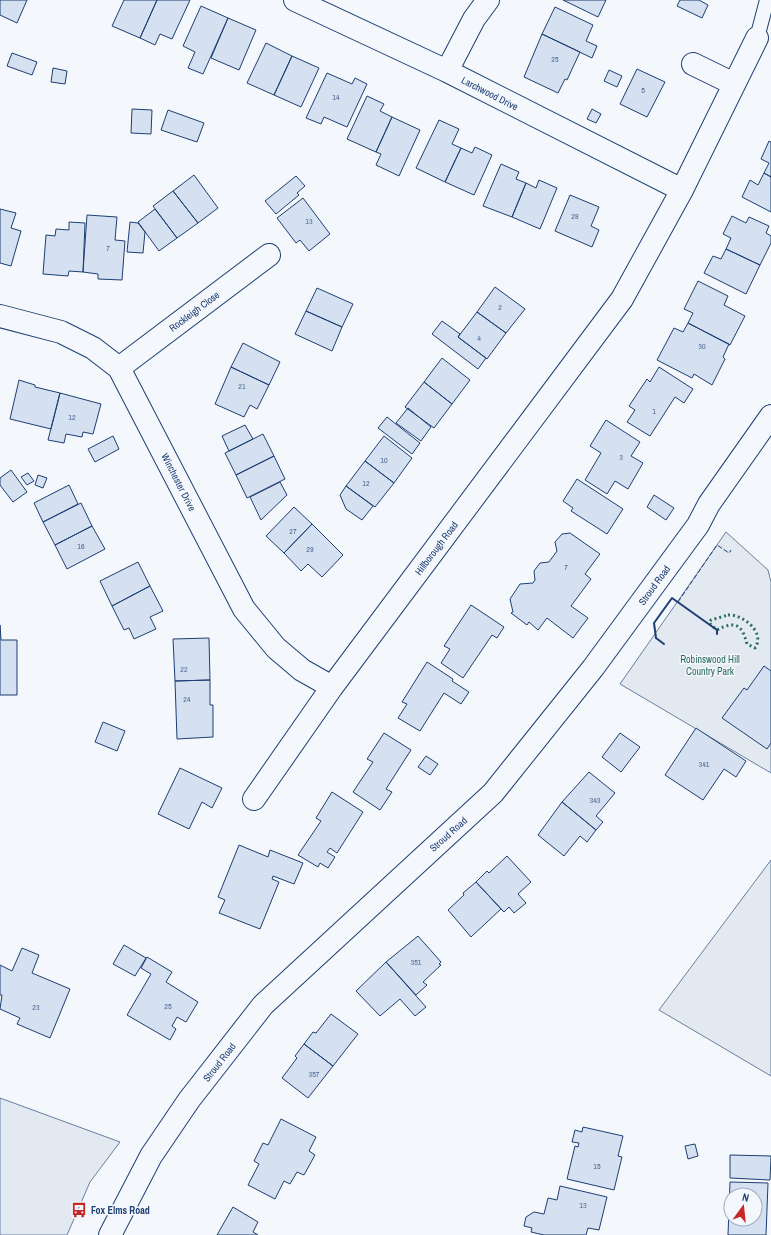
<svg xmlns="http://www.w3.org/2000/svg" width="771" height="1235" font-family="'Archivo Narrow',sans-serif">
<rect width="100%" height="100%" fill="#f4f7fb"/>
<path fill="#e3e9f0" stroke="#687fa3" d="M726,532L768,570L771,582V773L620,684Z
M771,860V1076L659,1010Z
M0,1098L120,1142L90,1182L67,1235H0Z"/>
<path fill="#d5e0f0" stroke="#1d3f73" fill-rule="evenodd" d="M0,0H27L17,23L0,15Z
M124,0H157L140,38L112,26Z
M157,0H190L172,39L160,34L155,45L140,38Z
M563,0H606L598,17Z
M680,0H699L708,5L702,18L677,6Z
M201,6L228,18L203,74L188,68L195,52L183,46Z
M555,7L593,25L586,41L597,46L592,58L542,34Z
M228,18L256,30L239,70L211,58Z
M542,34L580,52L567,80L565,79L558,93L524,77Z
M266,43L292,56L274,95L247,83Z
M12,53L37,62L32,75L7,66Z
M292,56L319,68L301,107L274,95Z
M53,68L67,71L65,84L51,82Z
M637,69L665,82L647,117L620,104Z
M609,70L622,76L617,87L604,81Z
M327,73L352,84L355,78L367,84L347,127L324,117L321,124L306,118Z
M367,96L384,104L380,111L392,117L376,152L347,139Z
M132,109L152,110L151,134L131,133Z
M592,109L601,114L596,123L587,119Z
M168,110L204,123L197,142L161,130Z
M392,117L420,130L399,176L376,165L381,154L376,152Z
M439,120L459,129L452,144L461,148L445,182L416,168Z
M769,141L771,142V177L764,173L769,163L761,159Z
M475,147L492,155L474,195L445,182L461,148L472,153Z
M501,164L519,172L516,179L526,183L512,217L483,206Z
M764,173L771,177V212L742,197L750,180L758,185Z
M194,175L218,208L198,223L173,191Z
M296,176L305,186L297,193L299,195L276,214L265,201Z
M539,180L557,188L540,229L512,217L526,183L536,188Z
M173,191L198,223L177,238L153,206Z
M570,195L599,207L591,226L599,230L592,247L555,231Z
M303,198L330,234L309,251L300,240L296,243L277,218Z
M0,209L16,213L11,228L21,231L11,266L0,263Z
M155,209L177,238L159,251L138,222Z
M87,215L117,217L115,240L125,241L122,280L98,279V274L83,272Z
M732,216L746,223L749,217L769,226L766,233L771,236V243L760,265L726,249L731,238L723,234Z
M69,222L85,223L83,272L69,271L68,276L43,274L46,235L55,236L56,229L69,230Z
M130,222L138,223L145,232L143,253L127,252Z
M726,249L760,265L746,294L704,273L713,256L721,259Z
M698,281L728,296L724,305L745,316L730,345L688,323L693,313L684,309Z
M495,287L525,309L506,333L477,312Z
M317,288L353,304L342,327L306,311Z
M306,311L342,327L332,351L295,334Z
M477,312L506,333L487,359L458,337Z
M442,321L460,334L458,337L486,358L478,369L432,334Z
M688,323L729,344L723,357L725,359L712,385L694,374L692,378L657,360L674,328L683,332Z
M243,343L280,362L269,385L231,367Z
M442,358L470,380L452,404L424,382Z
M231,367L269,385L257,409L250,405L244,417L215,404Z
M659,367L693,389L684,403L675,397L650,436L627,422L635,410L629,406L647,379L650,382Z
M19,380L35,385V387L60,393L51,429L10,419Z
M424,382L452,404L434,428L405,407Z
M60,393L101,404L93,434L83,432L82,437L66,434L64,443L48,440Z
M408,408L431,427L421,441L396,423Z
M387,417L420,443L412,454L378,428Z
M606,420L640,442L631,456L643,463L628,489L615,481L607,494L585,480L601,453L590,446Z
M245,425L253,439L229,451L222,436Z
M263,434L274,456L236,475L225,453Z
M113,436L119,449L95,462L88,449Z
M384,436L412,458L394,483L365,461Z
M274,456L285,479L247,498L236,475Z
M365,461L394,483L375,507L346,486Z
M11,470L27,492L13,502L0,485V478Z
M28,473L34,481L27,485L21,477Z
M38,475L47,478L43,488L35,485Z
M577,479L623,509L607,534L571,511L573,508L563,501Z
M280,482L287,495L261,520L250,497Z
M69,485L78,504L43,522L34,503Z
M346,486L373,506L362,520L346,509L340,495Z
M654,495L674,508L666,520L647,507Z
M81,503L92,526L55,545L43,522Z
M294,507L312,524L284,553L266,536Z
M312,524L343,555L322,577L308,564L301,571L284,553Z
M92,526L105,549L67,569L55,545Z
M570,533L600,554L585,574L591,579L571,606L588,618L573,638L547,618L538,630L529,622L527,625L511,613L513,612L510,599L520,584L533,583L535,580L534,571L540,563L549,562L557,551L555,542L562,534Z
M138,562L150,586L112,606L100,581Z
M150,586L163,611L150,617L156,629L134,639L129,628L124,630L112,606Z
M471,605L504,627L497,638L492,635L463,678L441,663L450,649L444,646Z
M0,625L1,640H17V695H0Z
M209,638L210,680L175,681L173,639Z
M427,662L453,679L452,681L469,692L461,704L444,693L420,731L398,718L407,704L402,702Z
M764,666L771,671V743L767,749L722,718L744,688L747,690Z
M210,680V705H213V737L177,739L175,681Z
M103,722L125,731L117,751L95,742Z
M696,728L746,761L736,777L724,769L703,800L665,775Z
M384,733L411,750L386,789L392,792L380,810L353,792L373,762L367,759Z
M620,733L640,747L621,772L602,757Z
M426,756L438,764L430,775L418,767Z
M180,768L222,788L212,808L202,802L189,829L158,814Z
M589,772L615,793L596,816L603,822L596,830L562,802Z
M332,792L363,812L337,853L330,848L327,852L335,857L328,868L320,863L318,867L298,855L321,821L316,818Z
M562,802L596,830L587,842L580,836L564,856L538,835Z
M239,845L268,857L270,850L303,863L294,884L273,876L272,879L279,882L260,929L219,913L225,900L218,897Z
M507,856L531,882L518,894L526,903L514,913L509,907L504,912L476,882L487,871L489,873Z
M476,882L501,909L471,937L448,910L464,895L463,893Z
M418,936L441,962L439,964L441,965L423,982L427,985L416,995L386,962Z
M124,945L146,958L135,976L113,964Z
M22,948L39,955L32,973L70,989L50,1038L17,1024L20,1018L0,1009L2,995H0V965L12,971Z
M147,957L172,972L166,982L198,1002L186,1022L177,1017L172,1026L176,1029L170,1040L127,1015L151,974L141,968Z
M386,962L426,1007L415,1016L400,999L380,1016L356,991Z
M331,1014L358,1034L333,1066L304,1044L313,1032L316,1033Z
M304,1044L333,1066L308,1098L282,1078L297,1058L295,1056Z
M281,1119L316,1137L309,1151L315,1155L304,1175L297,1172L290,1184L284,1181L275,1199L248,1185L259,1164L254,1161L263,1143L268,1145Z
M583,1127L623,1136L618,1156L622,1157L614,1190L567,1179L575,1146L578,1147L579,1143L572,1142L575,1130L582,1132Z
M695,1144L698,1156L688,1159L685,1146Z
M730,1155L771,1156L770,1180L730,1178Z
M730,1182L768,1183L766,1235H728ZM731,1195H755V1219H731Z
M560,1186L607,1197L599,1230L588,1228L586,1235H544L531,1232L532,1228L524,1226L526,1217L534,1212L544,1214L548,1198L557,1200Z
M233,1207L258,1222L253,1232L258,1235H217Z"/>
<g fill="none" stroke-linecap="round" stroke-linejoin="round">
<defs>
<path id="service" d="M757,38L767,0"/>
<path id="minor" d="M295,0L447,71L682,190
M693,64L734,84
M447,71L474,19L488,0
M0,316L61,332L93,348L119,368L244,609L276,648L302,670L332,687
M119,368L269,255
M254,799L332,687L622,299L682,190L757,38"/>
<path id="primary" d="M110,1235L151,1156L189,1100L263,1005L493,793L593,668L698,525L709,504L771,416"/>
</defs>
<use href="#service" stroke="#1d3f73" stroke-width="16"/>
<use href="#minor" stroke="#1d3f73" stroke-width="24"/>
<use href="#primary" stroke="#1d3f73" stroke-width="24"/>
<use href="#service" stroke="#f4f7fb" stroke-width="14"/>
<use href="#minor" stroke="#f4f7fb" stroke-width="22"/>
<use href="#primary" stroke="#f4f7fb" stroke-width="22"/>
<path stroke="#2c6c60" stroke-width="3" stroke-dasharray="2 3" stroke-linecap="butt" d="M728,615C742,614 766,632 755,648L747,644C742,625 736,620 717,630L709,623L711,620Z"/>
<path stroke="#1d3f73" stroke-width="1" stroke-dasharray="5 2" stroke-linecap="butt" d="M678,602L717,545L729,553L731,550"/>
<path stroke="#1d3f73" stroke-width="2" d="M664,644L656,638L654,623L672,598L717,630V634"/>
</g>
<defs>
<symbol id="bus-bare" viewBox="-9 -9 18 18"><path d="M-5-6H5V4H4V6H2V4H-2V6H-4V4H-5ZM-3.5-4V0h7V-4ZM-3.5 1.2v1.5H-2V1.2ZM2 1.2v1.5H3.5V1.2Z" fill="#c62828" stroke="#f4f7fb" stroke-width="2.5" paint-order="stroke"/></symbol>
</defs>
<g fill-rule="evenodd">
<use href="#bus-bare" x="68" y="1199" width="22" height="22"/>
</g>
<g text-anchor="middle" stroke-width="3" stroke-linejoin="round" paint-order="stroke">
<g font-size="8" fill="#4b6792">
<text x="555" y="62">25</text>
<text x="643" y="93">5</text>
<text x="336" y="100">14</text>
<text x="575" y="219">28</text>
<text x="309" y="224">13</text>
<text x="108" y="251">7</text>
<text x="500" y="310">2</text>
<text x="479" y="341">4</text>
<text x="702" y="349">30</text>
<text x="242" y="389">21</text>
<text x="654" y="414">1</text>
<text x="72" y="420">12</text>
<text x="621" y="460">3</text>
<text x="384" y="463">10</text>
<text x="366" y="486">12</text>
<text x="293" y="534">27</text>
<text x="81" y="549">16</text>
<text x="310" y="552">29</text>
<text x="566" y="570">7</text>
<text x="184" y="672">22</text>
<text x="187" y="702">24</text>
<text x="704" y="767">341</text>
<text x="595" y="803">343</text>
<text x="416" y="965">351</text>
<text x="168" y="1009">25</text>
<text x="36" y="1010">23</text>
<text x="314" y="1077">357</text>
<text x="597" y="1169">15</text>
<text x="583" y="1208">13</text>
</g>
<g font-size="10" fill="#1d3f73" stroke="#f4f7fb">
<text transform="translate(490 93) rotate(27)" y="4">Larchwood Drive</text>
<text transform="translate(194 311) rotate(-37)" y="4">Rockleigh Close</text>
<text transform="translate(179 482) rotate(63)" y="4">Winchester Drive</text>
<text transform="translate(436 548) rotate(-53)" y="4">Hillborough Road</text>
<text transform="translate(654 585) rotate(-54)" y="4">Stroud Road</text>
<text transform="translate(448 834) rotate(-42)" y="4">Stroud Road</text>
<text transform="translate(219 1062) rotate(-52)" y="4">Stroud Road</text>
</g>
<g font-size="10" fill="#2c6c60" stroke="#f4f7fb">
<text x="710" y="663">Robinswood Hill<tspan x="710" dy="12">Country Park</tspan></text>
</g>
<g font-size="10" font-weight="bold" fill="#1d3f73" stroke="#f4f7fb" text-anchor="start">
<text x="91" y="1214">Fox Elms Road</text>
</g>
</g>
<g transform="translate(743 1207) rotate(15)"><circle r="19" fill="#f4f7fb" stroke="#9eadc5"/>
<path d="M0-3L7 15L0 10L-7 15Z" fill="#c62828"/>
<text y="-6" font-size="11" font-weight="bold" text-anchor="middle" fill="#1d3f73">N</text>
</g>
</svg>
